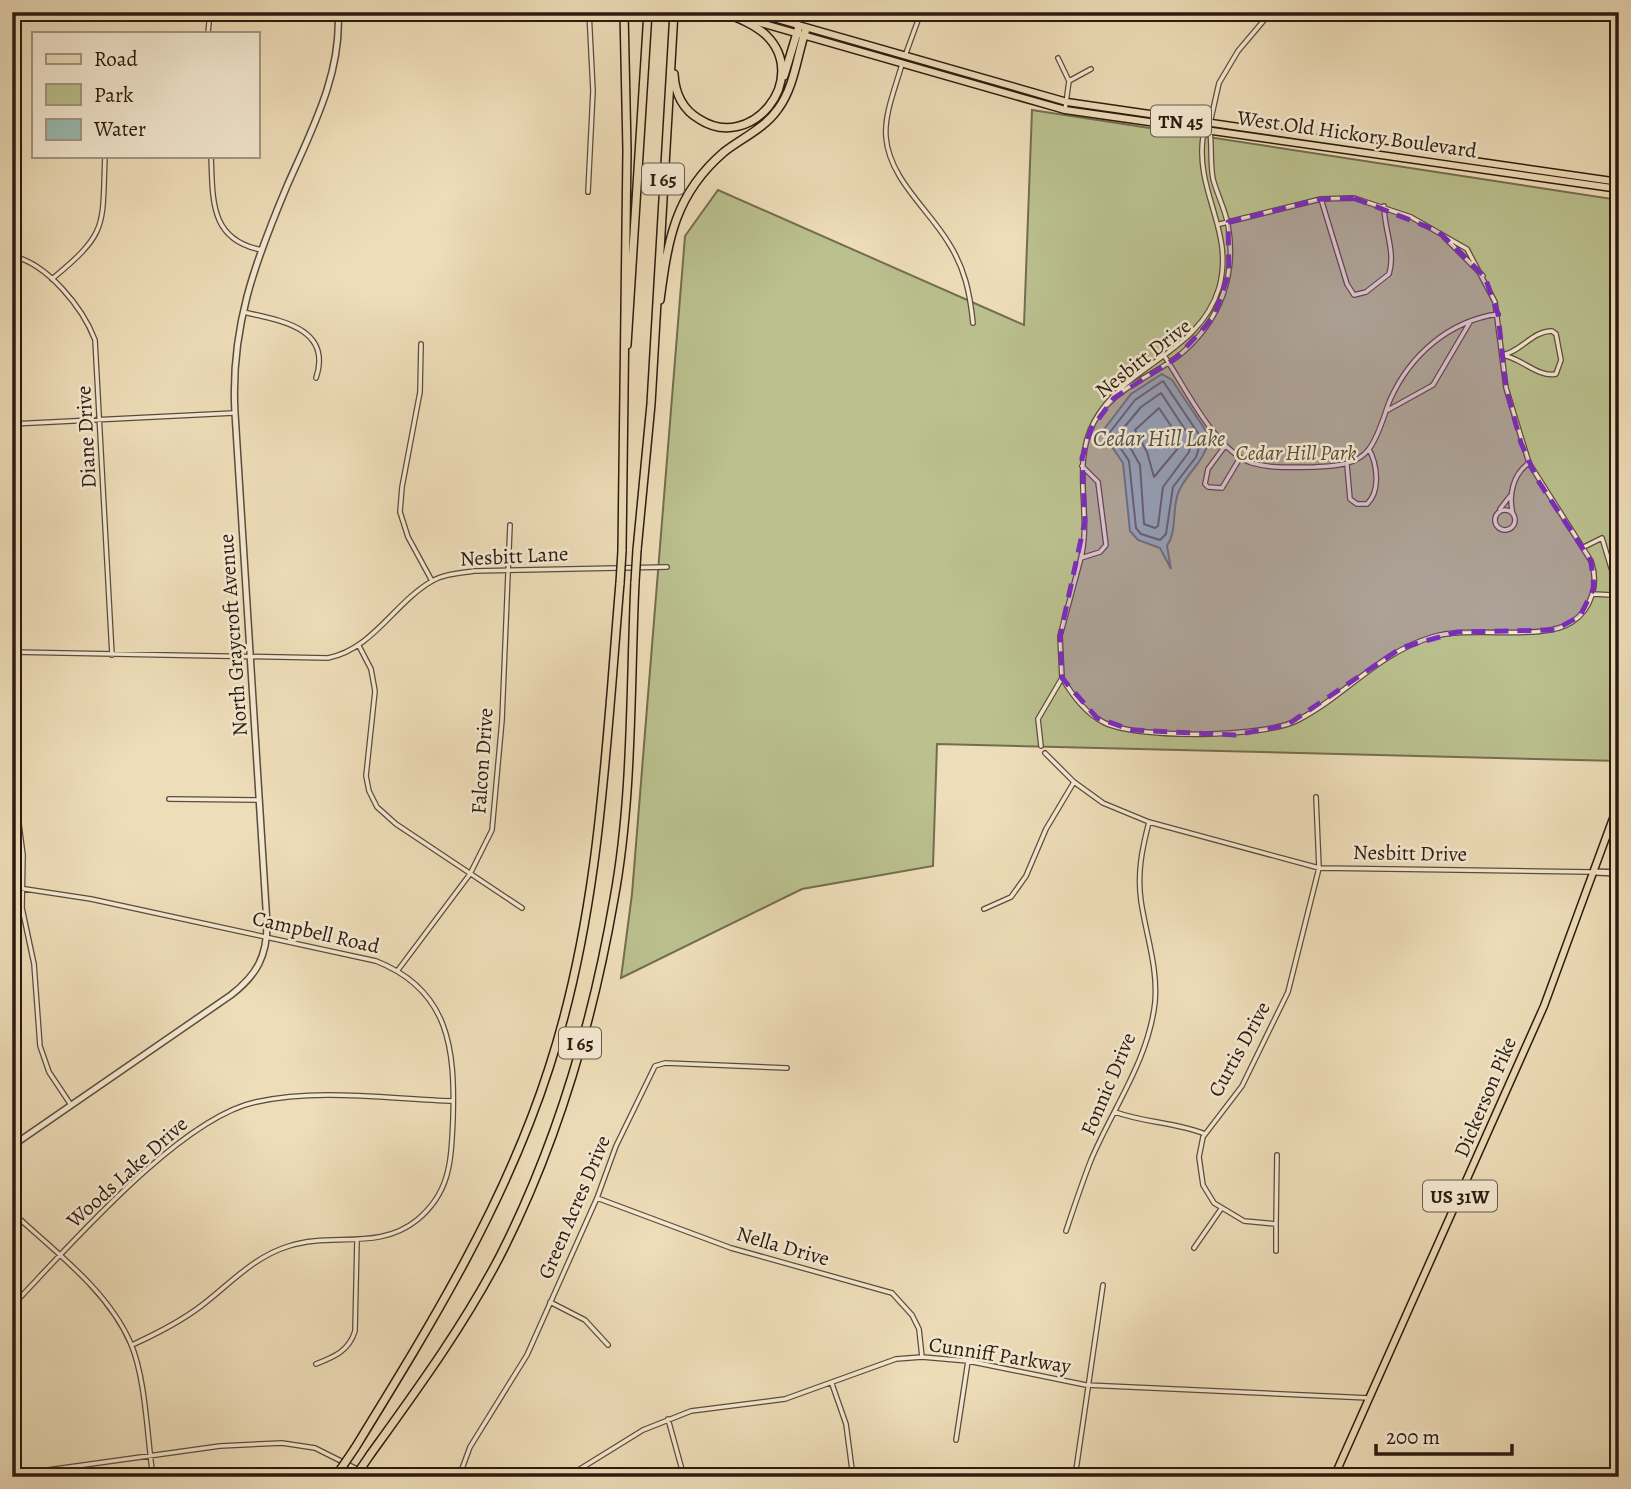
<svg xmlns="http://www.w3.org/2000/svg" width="1631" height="1489" font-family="Alegreya,serif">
<rect width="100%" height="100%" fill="#eeddb9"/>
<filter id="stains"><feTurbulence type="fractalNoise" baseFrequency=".00286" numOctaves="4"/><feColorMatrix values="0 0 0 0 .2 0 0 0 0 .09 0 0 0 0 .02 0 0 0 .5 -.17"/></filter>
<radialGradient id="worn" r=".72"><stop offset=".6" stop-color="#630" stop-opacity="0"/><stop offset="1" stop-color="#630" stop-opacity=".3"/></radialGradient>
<path fill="#bac08e" stroke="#736d4f" stroke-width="2" d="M1032,110L1619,200V761L937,744L933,866L802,889L621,978L632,894L685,236L718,190L1024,325Z"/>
<path fill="#9abbb4" stroke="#6e7b72" stroke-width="2" d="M1162,374L1172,380L1210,437C1203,465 1189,469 1179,491C1171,509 1178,529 1167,546L1171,569L1160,548L1138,540L1130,531L1123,463L1102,432L1131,394Z"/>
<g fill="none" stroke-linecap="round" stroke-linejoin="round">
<path stroke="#636a62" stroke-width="2" d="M1163,381L1202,439L1196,457L1173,487L1166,534L1160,540L1141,534L1136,528L1129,461L1110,432L1135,400Z
M1161,393L1192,440L1189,452L1163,487L1158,526L1155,528L1144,524L1140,465L1121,431L1141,407Z
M1159,408L1181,441L1179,447L1154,477L1147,452L1135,430Z"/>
<defs>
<path id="minor" d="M1518,12H1579
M208,33L210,12
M905,56L921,12
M1058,58L1069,81L1065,110
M902,64C896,86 884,114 886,137C889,178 928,209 948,242C965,268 970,294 973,323
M1069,81L1091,69
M1210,123L1219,83L1238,51L1271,12
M211,156C213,199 209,240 262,250
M588,192L593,91L589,12
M1321,199L1347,284L1354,295L1366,292L1389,274C1396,252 1384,229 1384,206
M1444,237L1483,276
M12,256C47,263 83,308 95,340L112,655
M52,279C109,232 102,227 105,156
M243,312C278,320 333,327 316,378
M1552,331L1556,334L1561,360L1556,374C1538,378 1520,357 1502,355C1521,352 1532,331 1552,331Z
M421,344L420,392L402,487L400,512L408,537L432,581
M1165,357C1185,387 1216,452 1252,463C1272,469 1294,467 1315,467C1334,466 1356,466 1369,449C1379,436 1384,415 1390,400C1410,355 1449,321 1498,314
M1107,405C1129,382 1158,373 1182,353C1220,320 1237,275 1228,225C1225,209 1217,194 1213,179C1210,163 1212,147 1210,131
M1388,410L1433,385L1470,322
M12,424L234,413
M1225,446L1208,469L1205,484L1208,487L1222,488L1240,458
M1347,465L1350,499L1357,504H1367C1381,491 1377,464 1369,449
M1500,509L1510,496
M1495 520a10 10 0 1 1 20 0a10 10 0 1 1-20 0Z
M1513,514C1508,496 1513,474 1529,463
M1584,547L1602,538L1612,571V595L1593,594
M1081,558C1092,513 1071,465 1094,422C1125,364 1199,354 1219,288C1235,232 1195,192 1203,137L1209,132
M359,646L371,669L375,691L366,776L369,791L377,807L396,824L522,908
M12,652L328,658C373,649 394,603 432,581C444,574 460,573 474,571L667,567
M1062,678C1073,696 1086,714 1105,723C1139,739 1264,738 1298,720C1347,695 1376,654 1432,637C1472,625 1542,642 1572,622C1592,609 1599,583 1591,561L1529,463L1506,388L1495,302L1467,249L1411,217L1354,198L1321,199L1220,224
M1041,746L1038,719L1062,678L1060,636L1081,558L1100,552L1106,545L1098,482L1082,466
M1045,753L1074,782L1103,803L1149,822L1319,868L1592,872
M12,771L23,855L22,908L34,964L40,1046L49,1072L71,1105
M169,799L259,800
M12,887L91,899L376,961C450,990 455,1050 453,1119C451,1160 451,1192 417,1220C379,1251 331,1232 289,1246C253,1257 230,1284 201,1306C180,1322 156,1334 132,1345
M984,909L1011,897L1026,876L1046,829L1074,782
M398,970L470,874L492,830L502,720L510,525
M1115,1112C1145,1123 1175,1122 1205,1134
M1277,1155L1276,1224L1244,1221L1214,1203L1203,1185L1199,1157L1203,1137L1242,1086L1288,992L1319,868L1316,797
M597,1198L731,1248L892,1293L912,1315L919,1329L922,1357
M12,1212C54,1251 108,1290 131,1344C146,1380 147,1437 153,1477
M1276,1224V1251
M1066,1231C1074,1207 1082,1183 1091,1160C1113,1108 1149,1059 1155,1002C1158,967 1146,935 1141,901C1137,873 1142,849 1149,822
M1194,1248L1221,1209
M550,1302L585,1320L608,1345
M12,1306C67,1249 179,1118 256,1102C319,1088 389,1099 453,1101
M316,1364C334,1357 349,1351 355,1331L357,1240
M832,1384L846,1424L853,1477
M668,1419L684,1477
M956,1440L968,1361
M12,1475L220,1446L282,1443L315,1448L373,1477
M459,1477L470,1447L527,1355L597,1198L616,1146L655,1066L665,1063L787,1068
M567,1477L643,1430L691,1411L785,1399L896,1359L922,1357L968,1361L1086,1385L1369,1398
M1075,1477L1103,1285"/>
<path id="tertiary" d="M1594,872L1619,873
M12,1146L231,995C257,975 267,956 267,924L235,413C230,328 255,262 287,186C311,131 342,74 338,12"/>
<path id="primary" d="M753,12L1067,102L1619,182
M12,13L210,17L293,12
M743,18L1065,110L1619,189
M1334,1477L1544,1006L1619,802"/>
<path id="motorway" d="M674,74C675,93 682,109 699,119C751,153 811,79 766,35C754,24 738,18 723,12
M784,76L799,26
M660,300C668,239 675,194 724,152C742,138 765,128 778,109C795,86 797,55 806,29
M627,345L648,12
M637,550L651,404L674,12
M622,551L627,150L624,12
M355,1448C430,1326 505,1205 549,1068C600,912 606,745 620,583
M370,1455C416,1391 463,1327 500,1256C556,1146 593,1020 614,899C633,796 630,687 635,582"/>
</defs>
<use href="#minor" stroke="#5c4b3a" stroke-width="6"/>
<use href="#tertiary" stroke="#5c4b3a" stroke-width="8"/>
<use href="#primary" stroke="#2c1a10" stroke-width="9"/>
<use href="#motorway" stroke="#2c1a10" stroke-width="10"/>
<use href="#minor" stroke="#f4e9d2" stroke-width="3.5"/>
<use href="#tertiary" stroke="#f4e9d2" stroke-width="5"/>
<use href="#primary" stroke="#eeddb9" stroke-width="6"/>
<use href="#motorway" stroke="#eeddb9" stroke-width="7"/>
<defs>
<path id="motorway-bridge" d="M635,582L637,550
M620,583L622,551
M336,1476L355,1448
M355,1477L370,1455"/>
</defs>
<use href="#motorway-bridge" stroke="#2c1a10" stroke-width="10" stroke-linecap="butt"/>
<use href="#motorway-bridge" stroke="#eeddb9" stroke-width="7"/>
</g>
<path fill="#7b2cbf" fill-opacity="0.2" stroke="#7b2cbf" stroke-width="5" stroke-dasharray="14 9" stroke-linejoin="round" d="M1354,198L1438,231L1485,277L1498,314L1506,388L1521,443L1537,479L1591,561L1594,588L1580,616L1555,630L1457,632L1401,648L1287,725L1235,735L1132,730L1097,718L1062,678L1060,636L1085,521L1082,458L1091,429L1114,398L1176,358L1214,317L1229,273L1228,222L1321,199Z"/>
<g text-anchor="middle" stroke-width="5" stroke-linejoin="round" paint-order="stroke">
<g fill="#f4e9d2" stroke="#68584a" stroke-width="2">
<rect x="1151" y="105.5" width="60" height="31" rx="5"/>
<rect x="642" y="163.5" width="42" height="31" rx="5"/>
<rect x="559" y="1027.5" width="42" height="31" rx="5"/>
<rect x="1423" y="1180.5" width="74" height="31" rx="5"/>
</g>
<g font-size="19" font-weight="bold" fill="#2c1a10">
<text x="1181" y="128">TN 45</text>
<text x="663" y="186">I 65</text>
<text x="580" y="1050">I 65</text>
<text x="1460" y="1203">US 31W</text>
</g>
<g font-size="21" fill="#2c1a10" stroke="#f4e9d2">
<text transform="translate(1357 134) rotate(8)" y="7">West Old Hickory Boulevard</text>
<text transform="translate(1143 358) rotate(-38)" y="7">Nesbitt Drive</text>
<text transform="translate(86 437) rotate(-93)" y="7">Diane Drive</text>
<text transform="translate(514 556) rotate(-3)" y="7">Nesbitt Lane</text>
<text transform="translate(233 635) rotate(-94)" y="7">North Graycroft Avenue</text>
<text transform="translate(482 761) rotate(-86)" y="7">Falcon Drive</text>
<text transform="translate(1410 853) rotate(1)" y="7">Nesbitt Drive</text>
<text transform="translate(316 932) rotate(13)" y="7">Campbell Road</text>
<text transform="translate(1239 1049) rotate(-61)" y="7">Curtis Drive</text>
<text transform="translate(1108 1084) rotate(-67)" y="7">Fonnic Drive</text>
<text transform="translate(1485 1097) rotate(-67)" y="7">Dickerson Pike</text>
<text transform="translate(127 1172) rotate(-42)" y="7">Woods Lake Drive</text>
<text transform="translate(574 1207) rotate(-67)" y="7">Green Acres Drive</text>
<text transform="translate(783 1246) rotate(16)" y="7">Nella Drive</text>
<text transform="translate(1000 1355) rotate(9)" y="7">Cunniff Parkway</text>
</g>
<g font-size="21" font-style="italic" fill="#574c36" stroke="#f4e9d2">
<text x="1296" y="460">Cedar Hill Park</text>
</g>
<g font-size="23" font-style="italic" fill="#525249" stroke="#f4e9d2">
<text x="1159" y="446">Cedar Hill Lake</text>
</g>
</g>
<rect width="1631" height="1489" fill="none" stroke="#eeddb9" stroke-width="42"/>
<rect x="14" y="14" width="1603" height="1461" fill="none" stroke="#2c1a10" stroke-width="3.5"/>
<rect x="21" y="21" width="1589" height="1447" fill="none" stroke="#2c1a10" stroke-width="2"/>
<rect x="32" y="32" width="228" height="126" fill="#f4e9d2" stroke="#a49684" stroke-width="2"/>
<rect x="46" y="54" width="35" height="10" fill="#eeddb9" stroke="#a49684" stroke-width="2"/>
<text x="94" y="66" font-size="21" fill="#2c1a10">Road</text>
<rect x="46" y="84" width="35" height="21" fill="#bac08e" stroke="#a49684" stroke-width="2"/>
<text x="94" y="102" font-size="21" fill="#2c1a10">Park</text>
<rect x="46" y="119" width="35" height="21" fill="#9abbb4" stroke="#a49684" stroke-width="2"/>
<text x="94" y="136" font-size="21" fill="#2c1a10">Water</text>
<path d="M1376 1444v10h136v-10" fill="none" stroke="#2c1a10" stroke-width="3.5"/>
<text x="1386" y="1444" font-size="21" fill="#2c1a10" stroke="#f4e9d2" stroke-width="5" paint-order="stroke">200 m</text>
<rect width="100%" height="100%" filter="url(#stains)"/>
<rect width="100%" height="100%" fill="url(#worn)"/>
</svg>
